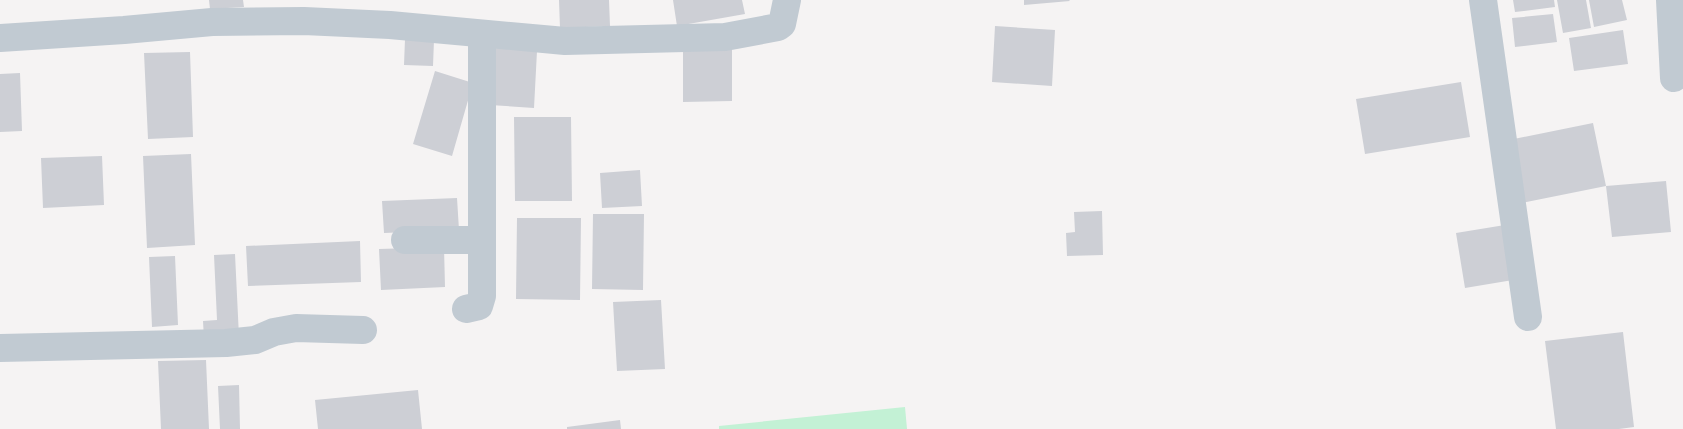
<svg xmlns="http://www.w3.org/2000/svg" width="1683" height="429" font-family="'DM Sans',sans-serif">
<rect width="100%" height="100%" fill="#f5f3f3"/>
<path fill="#c3f1d5" d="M905,407L907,429H719V426Z"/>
<path fill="#cdcfd5" d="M209,0H243L244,7L210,9Z
M559,0H609L610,26L560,28Z
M673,0H742L745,14L677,26Z
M1024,0H1069L1070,1L1024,5Z
M1513,0H1554L1555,7L1515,12Z
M1557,0H1586L1591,28L1563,33Z
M1589,0H1622L1627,20L1594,27Z
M1553,14L1557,42L1515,47L1512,18Z
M995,26L1055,30L1052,86L992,82Z
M1623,30L1628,64L1574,71L1569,38Z
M405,39L434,40L433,66L404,65Z
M732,43V101L683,102V44Z
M494,48L537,51L534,108L490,105Z
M190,52L193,137L148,139L144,53Z
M435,71L473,83L452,156L413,144Z
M20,73L22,131L0,132V74Z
M1461,82L1470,137L1365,154L1356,99Z
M514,117H571L572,201H515Z
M1593,123L1606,186L1516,204L1504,141Z
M191,154L195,245L147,248L143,156Z
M102,156L104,205L43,208L41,158Z
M640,170L642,206L602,208L600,173Z
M1666,181L1671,232L1612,237L1606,186Z
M457,198L459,230L384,233L382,201Z
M1102,211L1103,255L1067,256L1066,233L1075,232L1074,212Z
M593,214H644L643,290L592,289Z
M517,218H581L580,300L516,299Z
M1511,224L1519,279L1465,288L1456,233Z
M360,241L361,282L248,286L246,246Z
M444,247L445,287L381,290L379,249Z
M235,254L239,337L204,339L203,321L217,320L214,255Z
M175,256L178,325L152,327L149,257Z
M661,300L665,369L617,371L613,302Z
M1623,332L1634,427L1619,429H1556L1545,341Z
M206,360L209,429H161L158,361Z
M239,385L240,429H220L218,386Z
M418,390L422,429H318L315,400Z
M620,420L621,429H567V427Z"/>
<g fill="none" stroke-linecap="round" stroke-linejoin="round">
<path stroke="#c1cad2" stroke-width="28" d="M1483,0L1528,317
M1670,0L1674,78
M0,38L124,30L212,22L304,21L390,25L565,41L725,37L778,27L782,24L787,0
M405,240H482
M466,309L479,306L482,296V34
M0,348L226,343L255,340L274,332L296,328L363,330"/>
</g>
</svg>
